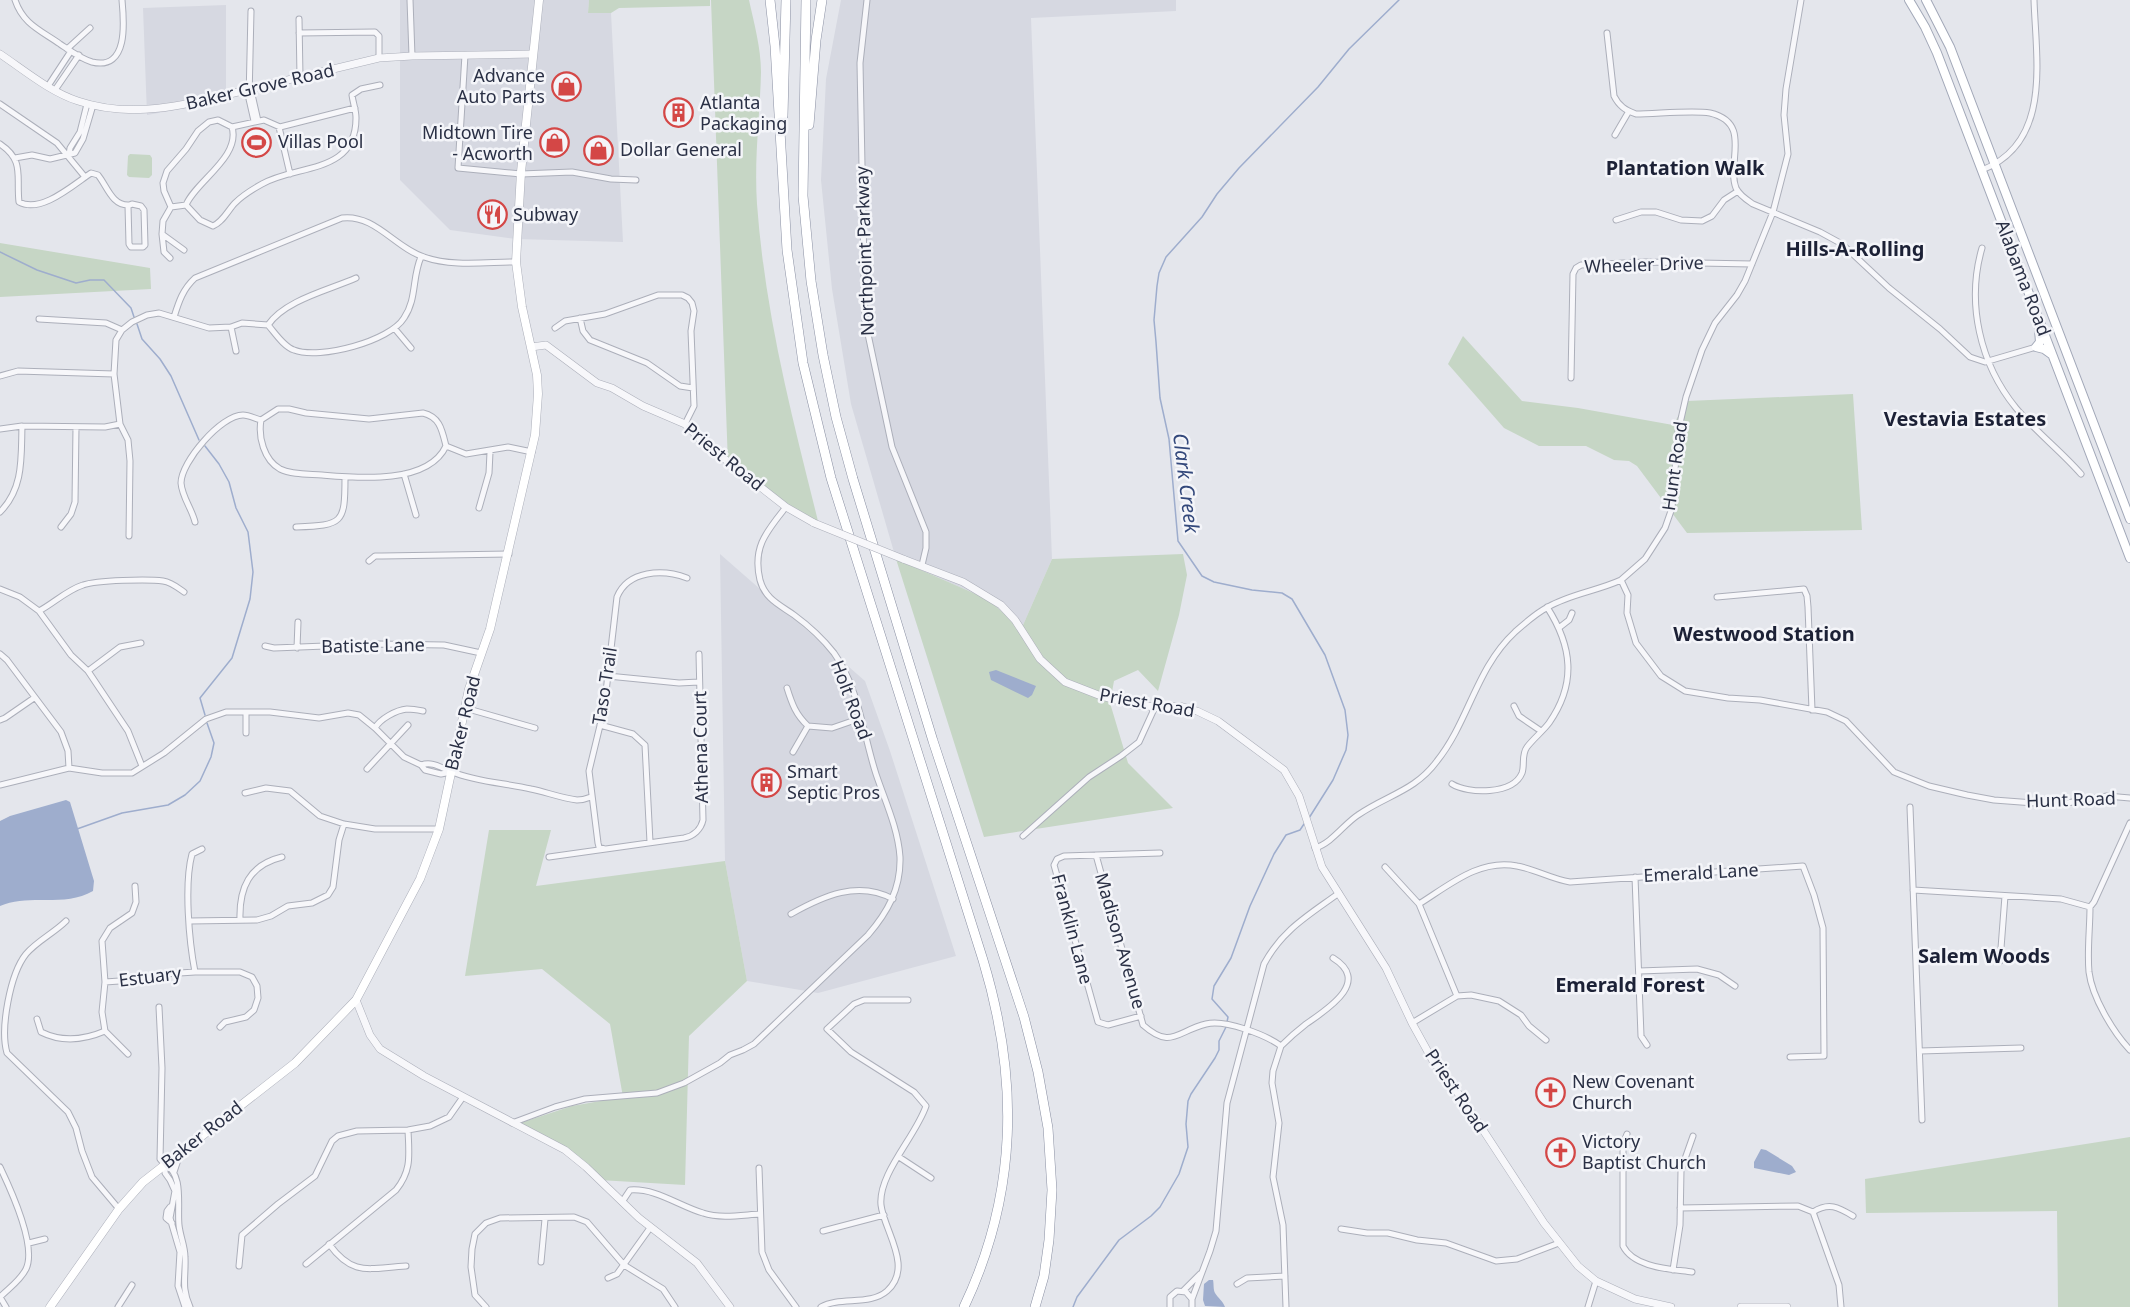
<svg xmlns="http://www.w3.org/2000/svg" width="2130" height="1307" font-family="'Noto Sans',sans-serif">
<rect width="100%" height="100%" fill="#e4e6ec"/>
<path fill="#d6d8e1" d="M400,0H589L588,13H611L623,242L516,239L450,230L400,180Z
M841,0H1176V11L1031,18L1052,559L1020,632L987,599L896,559L851,404L832,289L821,180L826,79Z
M226,5V101L147,115L143,8Z
M720,554L865,681L890,751L956,956L818,993L747,981L725,861Z"/>
<path fill="#c6d6c5" d="M589,0H710V6L619,8L611,13H588Z
M711,0H749C754,23 761,48 761,72C760,116 754,159 757,204C765,315 793,421 820,529L728,464Z
M130,154L150,155L152,158V175L149,178L129,177L127,175L128,156Z
M0,243L150,268L151,289L0,297Z
M1463,336L1522,401L1578,408L1673,425L1687,401L1853,394L1862,530L1687,533L1637,466L1629,461L1614,460L1586,446H1539L1504,428L1448,364Z
M1183,554L1187,575L1179,615L1158,691L1138,670L1114,681L1110,703L1128,763L1173,808L984,837L896,559L987,599L1006,615L1020,632L1052,559Z
M489,830H551L536,886L725,861L747,981L689,1036L685,1185L599,1180L564,1151L514,1125L572,1106L623,1097L610,1024L542,969L465,976Z
M2130,1137V1307H2058L2057,1211L1866,1213L1865,1179Z"/>
<path fill="#9eadcd" d="M996,670L1036,686L1032,695L1028,698L991,680L989,672Z
M66,800L70,802L94,881L93,891C64,908 29,893 0,906V821L10,816Z
M1761,1149L1766,1150L1792,1166L1796,1172L1789,1175L1754,1168V1162Z
M1209,1280H1213C1214,1284 1213,1289 1215,1293C1218,1298 1223,1301 1225,1307L1205,1306L1203,1300L1204,1284Z"/>
<g fill="none" stroke-linecap="round" stroke-linejoin="round">
<path stroke="#9eadcd" stroke-width="1.5" d="M0,252L37,270L76,283L90,280H104L131,308L134,317
M137,324L142,339L160,359L171,376L199,440
M205,446L219,464L229,482L236,508L248,532L253,572L250,599L232,658L200,698L205,715
M1309,818L1333,780L1346,750L1348,735L1345,710L1325,655L1292,599L1282,593L1252,590L1214,582L1202,576L1178,541L1169,439L1160,398L1156,342L1154,320L1157,286L1159,273L1166,257L1202,217L1217,194L1239,168L1318,87L1349,49L1399,0
M77,829L122,813L168,805L185,795L200,781L211,757L214,743L207,723
M1227,1022L1228,1017L1212,999L1214,986L1231,958L1250,906L1274,854L1286,835L1300,830L1304,824
M1073,1307L1077,1297L1119,1240L1151,1216L1160,1207L1179,1174L1188,1147L1186,1124L1188,1101L1191,1094L1215,1058L1219,1050V1041L1226,1027"/>
<defs>
<path id="minor" d="M15,0C23,24 40,30 60,44C69,50 81,59 92,62C129,71 124,21 122,0
M410,0L412,56
M867,0L860,63L865,320L892,447L926,532V548L922,565
M1801,0L1786,89L1784,115L1788,154L1773,212L1745,281L1737,295L1715,323L1702,350L1686,397L1678,432L1672,508L1665,528L1645,559L1621,580L1628,595L1627,613L1636,643L1661,676L1685,691L1728,698L1760,700L1827,712L1846,721L1894,772L1929,786L1967,795L1994,800L2035,803H2067L2107,796L2130,798
M251,11L249,99L254,121
M299,19L300,77
M299,33L375,32L379,36V58
M1607,33L1614,96C1619,106 1625,110 1636,114C1656,114 1692,110 1710,113C1753,123 1726,163 1736,188C1739,195 1747,200 1753,204L1820,232L1842,244L1889,288L1940,329L1970,357L1985,362L2036,347
M67,49L90,28
M465,55L458,168L521,174L572,172L611,179L636,180
M48,86L71,51
M55,90L79,55
M251,90L258,121
M0,104L57,143L85,177
M232,127L264,120L280,127L355,108
M279,127L290,174
M1615,135L1629,111
M0,144C25,161 16,176 19,202C41,214 73,185 91,173L98,175C107,186 112,206 129,205
M69,155L70,148L80,132L87,104
M15,158L32,155L50,159L75,153L83,139L93,105
M1982,170C2052,143 2036,60 2034,0
M132,204L141,206L144,210L145,245L143,247H131L129,244L128,206Z
M186,205L171,207L164,191L163,183L167,171L186,149L198,131L209,122L218,120L232,127C241,157 195,182 186,205L200,220L213,226C223,222 228,210 235,203C243,195 253,189 262,184C296,164 356,175 356,118C356,110 353,103 352,95L361,89L380,85
M171,207L163,221L162,234L184,250
M1616,220L1641,212H1656L1681,220L1702,221L1712,216L1724,200L1738,191
M162,234L164,252L170,258
M1982,248C1966,303 1980,364 2016,408C2036,432 2061,451 2081,474
M174,317C179,301 183,289 195,278L342,218C375,214 395,248 424,257C452,267 487,262 516,262
M580,318L583,331L590,340L647,363L680,386L693,388
M39,319L106,323L122,330
M268,325C285,300 329,290 356,278
M231,327L236,351
M555,328L565,321L605,314L658,295H682L688,298L692,303L694,311L691,331L694,406L685,424
M395,329L411,348
M0,376L18,371L114,374
M1571,378L1573,274L1576,268L1581,265L1646,262L1752,264
M0,429L22,426L105,427L120,424
M446,446C428,485 357,478 322,475C309,474 292,475 280,469C264,460 258,437 261,420L278,409H289L306,413L369,419L423,413C440,417 442,430 446,446L466,454L508,447L532,452
M404,474L416,515
M479,508L489,473L490,452
M0,512C24,488 21,457 22,426
M195,522C192,509 182,497 181,483C181,462 221,415 243,415C249,415 256,419 261,420
M61,527L71,514L75,502L76,427
M296,527C343,525 345,524 345,477
M129,536L130,461L128,440L120,424L114,374L116,340L122,330L132,322L147,315L159,313L209,328L231,327L242,323L268,325C275,333 284,347 294,350C320,360 390,341 404,318C417,299 412,277 421,257
M369,561L375,556H382L509,554
M0,589L20,597L39,611L71,655L88,671L128,731L142,766
M1717,597L1804,589L1807,596L1808,607L1812,710
M39,611C54,603 67,590 83,585C97,580 149,579 163,581C171,582 177,587 184,592
M1560,627L1569,620L1572,613
M265,646L274,648L377,644L444,645L481,653
M297,648L298,622
M0,654L7,660L61,732L68,751L69,768
M88,671L120,647L141,643
M608,676L679,683L699,682
M787,688C792,704 796,715 808,726L832,728L861,718
M1514,706L1519,716L1541,731
M465,708L535,728
M0,720L5,718L34,698
M600,725L633,734L645,745L650,842
M375,728C380,719 396,710 407,709C412,709 418,710 423,711
M246,733V712
M793,752L808,726
M421,765C433,761 441,768 452,772C477,782 505,783 531,789C546,792 561,798 577,800C582,800 586,799 591,797
M367,769L408,725
M1452,784C1468,794 1513,795 1522,773C1525,765 1521,755 1527,747C1534,738 1543,731 1549,723C1577,683 1572,646 1547,607
M0,785L69,768L102,773H132L164,753L206,719L226,712H270L319,718L348,713L359,715L375,728L404,757L421,765L425,770L441,774L451,772
M245,793L266,788L290,791L320,816L344,824L375,829H439
M1910,807L1922,1120
M2130,823L2094,902L2090,907C2090,928 2087,951 2089,972C2092,997 2113,1032 2130,1050
M1023,836L1089,777L1121,756L1139,742L1155,707
M1315,848C1332,843 1344,824 1358,815C1387,795 1415,791 1437,761C1469,721 1476,668 1515,632C1525,623 1536,613 1548,607C1570,594 1597,591 1621,580
M605,849L599,847L598,843L589,771L604,709L617,597C628,570 663,569 687,578
M1096,855L1143,1025C1171,1050 1177,1031 1206,1024C1225,1019 1266,1035 1281,1046L1273,1071L1272,1083L1279,1123L1273,1177L1283,1225L1286,1307
M549,857L684,838C694,836 701,829 703,820L699,654
M1385,867L1419,904L1457,996
M1635,877L1641,1036L1647,1045
M1913,890L2061,899L2090,907
M1419,904C1448,886 1480,858 1517,866C1535,869 1551,879 1570,882L1803,866L1814,895L1823,928L1824,1056L1790,1057
M791,914C823,896 858,880 893,899
M240,920C239,888 249,865 282,857
M66,921C54,933 37,941 26,954C10,974 0,1029 7,1053L68,1112L76,1128L82,1151L92,1177L119,1209
M190,921L257,920L271,916L288,906L312,903L328,895L333,887L339,840L344,824
M2000,961L2005,896
M1639,971L1697,969L1719,975L1735,986
M195,972C189,941 184,884 192,854L202,849
M105,982L134,980L164,974L195,972H240L252,977L257,986L258,998L254,1010L246,1017L225,1022L220,1027
M159,1007L162,1068L160,1159L165,1165V1173L170,1180L175,1191L170,1218L180,1252L178,1286L185,1307
M1141,1016L1108,1025L1098,1022L1054,865L1057,859L1064,856L1160,853
M37,1019L41,1032C63,1043 84,1040 105,1031
M1412,1023L1457,996L1471,995L1499,1001L1521,1015L1529,1026L1546,1040
M105,1031L102,1012L105,982L102,941L110,928L132,913L136,902L135,886
M105,1031L128,1054
M1281,1046C1289,1038 1297,1031 1306,1024C1326,1010 1372,982 1333,958
M1920,1051L2021,1048
M512,1123L555,1107L585,1099L657,1093L684,1083L720,1063L730,1055L743,1050L754,1044L868,935C887,913 901,889 900,857C898,828 885,801 876,774C863,734 859,688 834,653C823,639 809,626 794,615C780,605 765,599 760,580C752,547 767,531 786,507
M1627,1134L1623,1144V1246C1634,1268 1671,1269 1692,1272
M899,1157L931,1178
M165,1165C184,1173 177,1207 179,1225C180,1236 185,1246 185,1257C186,1277 181,1287 190,1307
M0,1167C11,1190 37,1246 26,1269C20,1281 9,1288 0,1297
M759,1168L762,1252L769,1270L796,1307
M174,1172L180,1154
M622,1202L630,1190C656,1188 679,1206 703,1213C721,1219 742,1215 760,1214
M170,1207L167,1211L166,1218L172,1223
M1680,1208L1798,1206L1813,1212L1839,1285L1841,1307
M1813,1212C1829,1202 1838,1207 1853,1216
M1341,1229L1367,1233H1388L1417,1240L1446,1243L1496,1261L1517,1259L1559,1243
M823,1231L884,1215
M29,1243L45,1239
M329,1244C353,1277 369,1268 406,1266
M541,1262L545,1219
M306,1264L396,1190C412,1170 409,1155 408,1130
M239,1266L242,1235L278,1204L315,1176L332,1141L338,1136L357,1131L408,1130L430,1126L449,1117L463,1097
M1673,1270L1680,1225L1681,1170L1693,1136
M608,1278L617,1274L650,1228
M1237,1284L1247,1278L1285,1276
M1183,1291L1200,1274
M0,1297L6,1307
M118,1307L132,1285
M486,1307L475,1295L471,1267L472,1249L475,1234L486,1223L500,1218L574,1217L587,1222L624,1265L663,1289L675,1307
M821,1307C840,1296 870,1306 887,1291C914,1267 884,1231 881,1205C878,1174 916,1136 926,1106L914,1092L851,1052L827,1029L854,1004L864,1000H908
M1170,1307V1297L1177,1291L1186,1292L1192,1299
M1192,1307V1299L1210,1251L1216,1231L1227,1103L1264,964C1282,930 1309,915 1339,893
M1588,1307L1596,1281"/>
<path id="tertiary" d="M0,54C24,70 50,92 78,101C137,121 197,102 254,88C296,78 337,68 379,58L412,56L533,54
M531,347L546,345L597,383L612,388L643,406L685,424L703,442L786,507L814,523
M903,559L963,582L1001,605L1015,620L1040,659L1065,682L1101,696L1129,704L1155,707L1180,706L1197,711L1218,721L1284,770L1299,796L1322,867L1386,968L1412,1023L1433,1061L1464,1101L1544,1223L1578,1266L1596,1281L1635,1299L1671,1307
M356,1000L370,1035L380,1049L424,1076L565,1150L586,1167L639,1218L697,1263L730,1307
M1741,1307H1787"/>
<path id="secondary" d="M50,1307L119,1209L143,1182L295,1063L356,1000L420,879L439,829L469,689L490,629L535,435L538,394L537,375L522,307L516,262L521,172L539,0"/>
<path id="primary" d="M1909,0L1925,27L1937,53L2130,558
M1926,0L1950,47L2130,519
M2039,330L2040,342L2036,347L2044,349L2051,354"/>
<path id="motorway" d="M770,0L775,46L787,250L803,363L831,478L983,960C1019,1079 1018,1193 964,1307
M806,0L803,196L811,281L823,355L836,417L853,479L933,741L1024,1017L1038,1072L1048,1128L1052,1190L1049,1240L1044,1276L1035,1307
M783,116L786,0
M809,125L816,40L822,0"/>
</defs>
<use href="#minor" stroke="#acafba" stroke-width="7"/>
<use href="#tertiary" stroke="#acafba" stroke-width="8"/>
<use href="#secondary" stroke="#acafba" stroke-width="9"/>
<use href="#primary" stroke="#a2a8b8" stroke-width="10"/>
<use href="#motorway" stroke="#8a90a3" stroke-width="10"/>
<use href="#minor" stroke="#f7f7fa" stroke-width="5"/>
<use href="#tertiary" stroke="#f7f7fa" stroke-width="7"/>
<use href="#secondary" stroke="#fff" stroke-width="8"/>
<use href="#primary" stroke="#fff" stroke-width="8"/>
<use href="#motorway" stroke="#fff" stroke-width="9"/>
<defs>
<path id="tertiary-bridge" d="M814,523L903,559"/>
</defs>
<use href="#tertiary-bridge" stroke="#acafba" stroke-width="8" stroke-linecap="butt"/>
<use href="#tertiary-bridge" stroke="#f7f7fa" stroke-width="7"/>
</g>
<defs>
<symbol id="shop-ring" viewBox="-11 -11 22 22"><circle r="9.5" fill="#f4f5f9" stroke="#d44746" stroke-width="1.5"/><path d="M-5-2.5h2.3a2.7 3.5 0 0 1 5.4 0H5L5.5 6h-11ZM-1.5-2.5h3a1.5 2.3 0 0 0-3 0Z" fill="#d44746"/></symbol>
<symbol id="building-ring" viewBox="-11 -11 22 22"><circle r="9.5" fill="#f4f5f9" stroke="#d44746" stroke-width="1.5"/><path d="M-4-6H4V6H1V3H-1V6H-4ZM-2.5-4.3h1.7v1.8h-1.7ZM.8-4.3h1.7v1.8H.8ZM-2.5-1h1.7V.8h-1.7ZM.8-1h1.7V.8H.8Z" fill="#d44746"/></symbol>
<symbol id="stadium-ring" viewBox="-11 -11 22 22"><circle r="9.5" fill="#f4f5f9" stroke="#d44746" stroke-width="1.5"/><path d="M0-5a6.5 5 0 1 0 0 10a6.5 5 0 1 0 0-10ZM-3.5-1.8h7v3.6h-7Z" fill="#d44746"/></symbol>
<symbol id="restaurant-ring" viewBox="-11 -11 22 22"><circle r="9.5" fill="#f4f5f9" stroke="#d44746" stroke-width="1.5"/><path d="M-5-6h1v4h1v-4h1v4h1v-4h1v5L-1.5 .5V6h-2V.5L-5-1ZM5-6V6H3V1.5H1.5Q1.5-4 5-6Z" fill="#d44746"/></symbol>
<symbol id="church-ring" viewBox="-11 -11 22 22"><circle r="9.5" fill="#f4f5f9" stroke="#d44746" stroke-width="1.5"/><path d="M-1.2-6h2.4v3.5h3.3v2.4h-3.3V6h-2.4V-.1h-3.3v-2.4h3.3Z" fill="#d44746"/></symbol>
</defs>
<g fill-rule="evenodd">
<use href="#shop-ring" x="550" y="70" width="33" height="33"/>
<use href="#building-ring" x="662" y="96" width="33" height="33"/>
<use href="#stadium-ring" x="240" y="126" width="33" height="33"/>
<use href="#shop-ring" x="538" y="126" width="33" height="33"/>
<use href="#shop-ring" x="582" y="134" width="33" height="33"/>
<use href="#restaurant-ring" x="476" y="198" width="33" height="33"/>
<use href="#building-ring" x="750" y="766" width="33" height="33"/>
<use href="#church-ring" x="1534" y="1076" width="33" height="33"/>
<use href="#church-ring" x="1544" y="1136" width="33" height="33"/>
</g>
<g text-anchor="middle" stroke-width="5" stroke-linejoin="round" paint-order="stroke">
<g font-size="18" fill="#2a3045" stroke="#f4f5f9" text-anchor="start">
<text x="545" y="82" text-anchor="end">Advance<tspan x="545" dy="21">Auto Parts</tspan></text>
<text x="700" y="109">Atlanta<tspan x="700" dy="21">Packaging</tspan></text>
<text x="533" y="139" text-anchor="end">Midtown Tire<tspan x="533" dy="21">- Acworth</tspan></text>
<text x="278" y="148">Villas Pool</text>
<text x="620" y="156">Dollar General</text>
<text x="513" y="221">Subway</text>
<text x="787" y="778">Smart<tspan x="787" dy="21">Septic Pros</tspan></text>
<text x="1572" y="1088">New Covenant<tspan x="1572" dy="21">Church</tspan></text>
<text x="1582" y="1148">Victory<tspan x="1582" dy="21">Baptist Church</tspan></text>
</g>
<g font-size="18" fill="#2a3045" stroke="#f4f5f9">
<text transform="translate(260 87) rotate(-13)" y="6">Baker Grove Road</text>
<text transform="translate(865 251) rotate(-92)" y="6">Northpoint Parkway</text>
<text transform="translate(1644 265) rotate(-2)" y="6">Wheeler Drive</text>
<text transform="translate(2023 278) rotate(69)" y="6">Alabama Road</text>
<text transform="translate(724 457) rotate(39)" y="6">Priest Road</text>
<text transform="translate(1675 466) rotate(-82)" y="6">Hunt Road</text>
<text transform="translate(373 646) rotate(-1)" y="6">Batiste Lane</text>
<text transform="translate(605 686) rotate(-81)" y="6">Taso Trail</text>
<text transform="translate(851 700) rotate(69)" y="6">Holt Road</text>
<text transform="translate(1147 703) rotate(10)" y="6">Priest Road</text>
<text transform="translate(463 723) rotate(-76)" y="6">Baker Road</text>
<text transform="translate(701 747) rotate(-91)" y="6">Athena Court</text>
<text transform="translate(2071 800) rotate(-2)" y="6">Hunt Road</text>
<text transform="translate(1701 873) rotate(-3)" y="6">Emerald Lane</text>
<text transform="translate(1072 929) rotate(75)" y="6">Franklin Lane</text>
<text transform="translate(1120 941) rotate(74)" y="6">Madison Avenue</text>
<text transform="translate(150 977) rotate(-7)" y="6">Estuary</text>
<text transform="translate(1456 1091) rotate(56)" y="6">Priest Road</text>
<text transform="translate(202 1135) rotate(-38)" y="6">Baker Road</text>
</g>
<g font-size="20" font-weight="bold" fill="#1c2136" stroke="#f4f5f9">
<text x="1685" y="175">Plantation Walk</text>
<text x="1855" y="256">Hills-A-Rolling</text>
<text x="1965" y="426">Vestavia Estates</text>
<text x="1764" y="641">Westwood Station</text>
<text x="1984" y="963">Salem Woods</text>
<text x="1630" y="992">Emerald Forest</text>
</g>
<g font-size="20" font-style="italic" fill="#33487b" stroke="#f4f5f9">
<text transform="translate(1186 483) rotate(83)" y="7">Clark Creek</text>
</g>
</g>
</svg>
